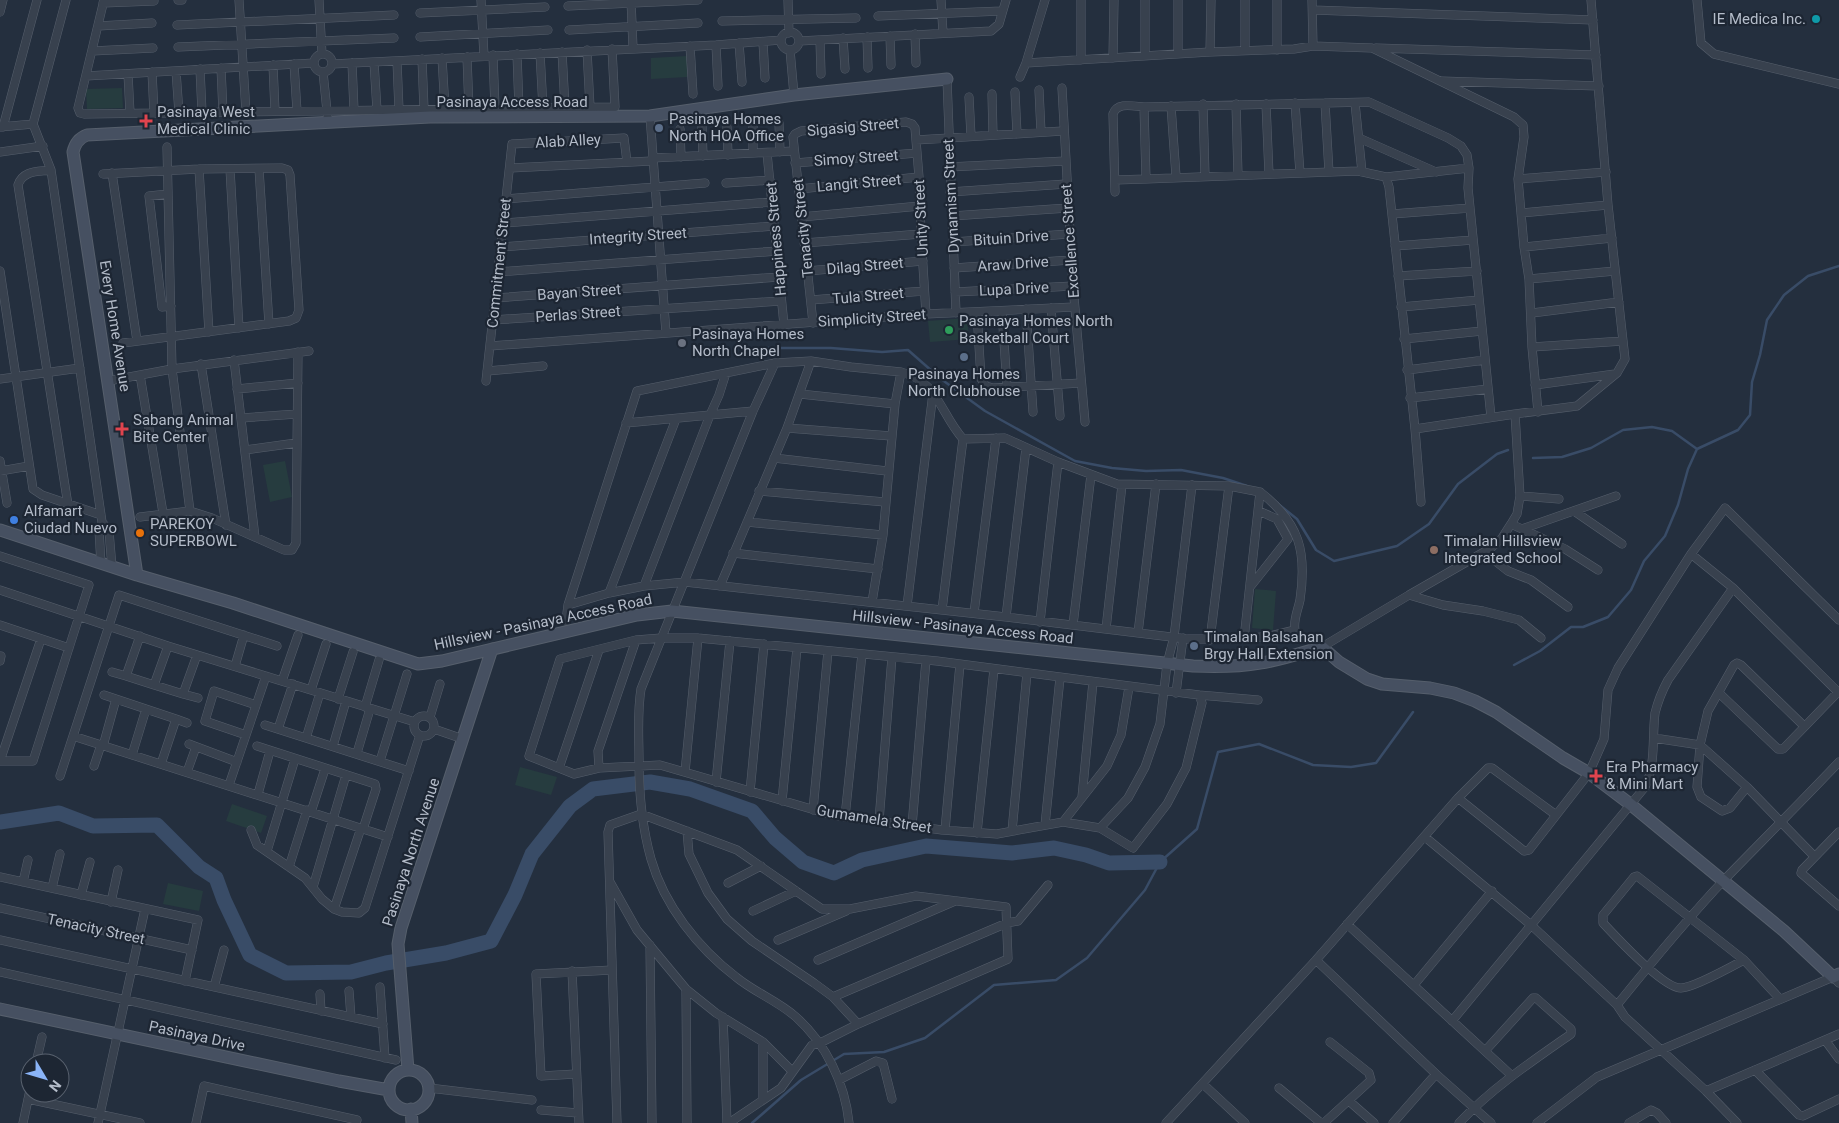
<svg xmlns="http://www.w3.org/2000/svg" width="1839" height="1123" font-family="Roboto,sans-serif">
<rect width="100%" height="100%" fill="#242f3e"/>
<path fill="#263c3f" d="M687,56V77L651,79V58Z
M122,88L123,108L87,109L86,89Z
M967,318L969,339L930,342L928,321Z
M285,461L292,497L270,502L263,465Z
M1255,589L1276,591L1273,630L1252,628Z
M520,767L557,777L551,795L515,785Z
M232,804L267,816L261,833L226,821Z
M168,883L203,891L199,911L163,904Z"/>
<g fill="none" stroke-linecap="round" stroke-linejoin="round">
<path stroke="#394c67" stroke-width="2.5" d="M768,348H831L882,352L908,350L941,379L985,411L1075,461L1112,468L1146,471L1181,470L1223,478L1247,486
M1533,458L1562,457L1591,448L1623,430L1652,427L1672,431L1697,449
M1277,503L1297,519L1316,550L1334,561L1397,546L1429,524L1458,484L1497,454L1508,450
M1514,665L1540,651L1571,627H1583L1608,617L1631,590L1644,561L1665,536L1678,505L1688,469L1697,449L1738,430L1750,415L1752,382L1760,355L1767,320L1784,295L1808,276L1839,266
M752,1123L801,1080L844,1054L884,1052L925,1038L994,985L1056,980L1087,958L1145,890L1160,862L1197,829L1218,752L1259,744L1313,765L1351,767L1376,763L1413,712"/>
<path stroke="#394c67" stroke-width="15" d="M0,822L59,813L93,826L157,825L199,867L216,878L224,900L250,955L286,973L351,972L386,963L446,953L491,941L515,895L532,854L570,806L593,789L650,782L690,789L752,811L775,838L803,862L834,873L862,860L926,846L1012,853L1054,848L1086,855L1109,863L1160,862"/>
<defs>
<path id="street" d="M66,0L33,124L51,170L101,515L102,522L109,531L112,567
M104,0L78,108L80,113L84,114L615,107L612,49
M178,0H182
M239,0L246,112
M319,0L322,54
M481,0L484,56
M631,0L633,48
M788,0L789,33
M941,0L943,33
M1312,0L1313,46
M1697,0L1701,43L1714,54L1839,84
M103,3L154,1
M568,6L698,0
M1313,10L1593,20
M0,12L3,0
M420,13L545,7
M878,16L1002,11
M722,21L856,18
M177,25L394,15
M98,26L152,23
M569,30L698,23
M781 41a9 9 0 1 1 18 0a9 9 0 1 1-18 0Z
M915,34L916,63
M890,36L891,65
M420,37L548,30
M867,37L868,68
M843,38L845,69
M820,40L821,74
M799,41L991,31L999,24L1006,0
M763,42L765,78
M739,43L742,82
M716,45L718,86
M690,46L693,94
M178,47L394,38
M1376,48L1596,55
M587,50L590,107
M790,50L794,95
M1245,50V0
M1277,50V0
M92,51L153,48
M562,52L565,107
M1210,52L1211,0
M540,53L543,108
M517,54L519,108
M1178,54V0
M314 63a9 9 0 1 1 18 0a9 9 0 1 1-18 0Z
M493,55L495,108
M1145,56V0
M467,57L469,109
M442,58L445,109
M1113,58L1114,0
M422,59L424,109
M1081,60V0
M397,61L399,110
M374,62L377,110
M352,63L354,110
M1026,63L1210,52L1294,49L1313,46L1372,48L1514,117L1523,125L1524,137L1518,179L1524,247L1529,279L1532,347L1538,412
M294,64L297,111
M332,64L716,45L781,40
M273,65L275,111
M221,68L223,112
M200,69L202,112
M176,71L179,113
M152,72L154,113
M323,72L328,121
M128,74L130,113
M86,76L314,63
M1020,77L1026,63L1045,0
M947,79L956,313
M1441,81L1599,86
M1062,88L1073,286L1085,422
M1039,90L1041,132
M1015,92L1017,134
M992,94L993,135
M969,97L971,136
M1295,103L1300,173
M1325,103L1329,172
M1355,103L1362,172
M1203,104L1205,176
M1236,104L1238,175
M1266,104L1269,174
M1171,106L1176,176
M650,116L666,333
M779,123L780,152
M753,126V153
M0,127L33,124
M3,127L37,0
M702,127L703,156
M727,127L728,155
M680,129L681,157
M1359,138L1436,172
M916,140L1063,131
M167,147L172,369L190,511
M0,152L43,146
M767,153L784,325
M652,158L794,151
M795,163L917,153
M949,167L1065,161
M510,168L652,161
M199,169L209,332
M230,169L239,328
M259,169L269,324
M51,170C38,172 23,170 18,185L68,505
M112,173L137,341
M103,174L199,169L282,168L288,170L290,175L299,310L296,318L289,321L123,343
M1386,177L1469,168
M1518,179L1606,172
M1115,180L1146,179
M726,183L770,180
M799,189L919,177
M950,192L1066,184
M1115,192L1113,114C1117,102 1132,106 1144,107
M168,194L149,196L162,307L171,306
M506,199L705,183
M1522,213L1608,205
M1392,214L1470,208
M952,216L1068,208
M801,217L920,206
M504,223L772,202
M953,242L1069,234
M804,243L921,234
M1395,246L1473,240
M501,247L774,226
M1524,247L1612,238
M954,268L1071,260
M0,271L33,489L42,495L101,515
M807,271L923,261
M498,272L777,251
M1398,276L1477,271
M1529,279L1615,271
M955,292L1073,286
M496,298L779,277
M811,300L924,291
M1401,307L1479,300
M1051,308L1060,416
M1026,309L1033,412
M1002,311L1007,387
M977,312L981,379L986,386L993,388L1081,383
M1532,313L1619,302
M493,320L781,301
M813,323L793,137L795,134L801,131L906,122L912,124L915,128L919,177L921,234L926,314
M1404,339L1482,331
M490,346L926,314L1074,307
M1532,347L1623,341
M234,360L255,537
M775,363L753,411L641,689C637,713 639,737 639,761C639,794 642,827 651,859C664,905 698,948 736,977C754,992 778,1001 796,1017C826,1044 845,1083 849,1123
M201,364L226,525
M1407,370L1485,360
M487,371L543,366
M901,372C938,381 940,413 963,439L1005,438L1058,462L1117,484L1229,486L1260,492L1244,639
M140,375L163,513
M0,379L80,368
M108,381L172,369L309,351
M486,381L512,144L624,138L627,162
M1535,385L1615,374
M237,389L298,383
M800,394L895,404
M1410,398L1488,389
M1491,417L1468,188L1469,168L1467,155L1461,146L1448,138L1369,102L1144,107L1146,179L1358,171L1386,177L1389,187L1415,429L1515,414
M241,418L297,414
M626,423L710,415L719,395L726,373
M787,428L891,436
M1415,429L1421,502
M245,450L296,443
M774,458L887,471
M0,461L7,503
M0,471L29,466
M759,491L885,502
M1520,496L1559,499
M1574,511L1622,544
M140,517L190,511L212,518L284,550H292L296,543L298,352
M747,522L883,535
M1511,524L1565,549L1598,570
M1522,529L1616,496
M1484,552L1508,571L1531,580L1568,607
M733,553L878,569
M1691,554L1733,588L1839,693
M0,556L89,585L33,761H0
M101,564L99,530L102,522
M644,586L710,415L753,411
M720,586L787,428L811,361
M1250,587L1288,539L1277,519L1259,511
M0,590L168,646L415,722
M609,593L676,419
M1409,595L1491,548L1502,538L1511,524L1517,514L1520,496L1515,414L1577,406L1617,373L1625,359L1608,205L1591,0
M568,605L609,593L644,586L685,582L1006,617L1188,639H1244L1270,636L1295,630C1293,620 1298,610 1300,600C1307,552 1300,523 1260,492
M907,606L933,393
M942,610L963,439
M974,613L996,438
M1006,617L1026,448
M566,621L568,605L637,391L775,363L811,361L851,367L901,372L895,404L883,535L872,602
M1040,622L1058,462
M0,625L69,648
M1073,625L1091,475
M1106,629L1122,485
M1138,633L1156,484
M140,636L126,676L154,685L168,646
M661,638H698L937,661L1199,695L1202,703L1186,768L1167,804L1133,848L1100,828L1063,822L997,834L942,830L832,815L660,765L599,768L574,774L529,756L560,659L636,640Z
M1210,640L1229,486
M1322,647L1409,595L1443,605L1483,611L1519,620L1541,638
M0,656H1L0,661
M235,666L244,635
M112,672L126,676
M282,681L298,635
M154,685L183,694L197,655
M311,690L326,644
M1176,693L1183,638
M1719,693L1778,749H1783L1838,692
M183,694L198,698
M104,695L116,699
M1199,695L1258,700
M338,699L353,652
M365,707L379,660
M414 726a10 10 0 1 1 20 0a10 10 0 1 1-20 0Z
M430,717L440,684
M176,719L187,723
M265,725L409,771
M278,729L293,684
M434,729L463,739
M246,735L205,721L214,691L256,705
M73,736L388,837
M306,738L320,693
M1654,738L1700,745L1747,787L1814,856
M189,744L237,762
M103,746L116,699L176,719L161,764
M257,746L375,784L376,789L363,829
M333,746L346,701
M357,753L370,709
M132,755L146,709
M0,761L41,639
M380,761L407,674
M94,766L101,745
M559,768L599,650
M599,768L598,751L636,640
M187,772L196,747
M685,772L698,638
M60,776L119,595L277,646
M716,782L730,641
M229,785L266,676
M1747,787L1730,808L1722,811L1701,797L1697,787L1700,745L1708,711L1734,665L1737,663L1741,665L1804,726
M750,792L764,644
M258,794L270,751
M1082,797L1093,682
M1458,798L1524,851L1529,850L1589,773L1604,739L1608,690L1618,668L1691,554L1725,508L1839,620
M782,801L797,648
M813,810L828,651
M311,812L325,769
M845,817L862,654
M879,821L892,657
M1063,822L1107,766L1121,735L1129,687
M1045,825L1060,678
M912,826L926,660
M1100,828L1128,798L1145,767L1160,724L1167,664L1174,637L1192,485
M251,830L257,845L305,878L322,899L334,909L342,912L359,913L365,908L420,735
M945,830L960,664
M687,831L689,854L708,893L727,919L752,941L814,983L833,997L858,1024
M1012,831L1027,673
M1839,832L1802,870L1801,873L1839,906
M977,833L994,669
M1425,837L1531,925L1617,1005L1625,1017L1706,1091L1737,1123
M267,851L295,759
M289,867L307,810
M0,877L198,920L185,981
M23,882L28,860
M610,882L637,930L686,989L716,1013L763,1042L792,1071
M728,883L761,866
M313,887L346,775
M52,888L60,854
M81,895L90,862
M111,902L118,870
M0,908L192,950
M334,909L361,828
M753,911L796,891
M1347,924L1511,1075
M0,940L383,1024
M778,940L846,911
M650,945L652,1123
M818,960L955,901
M1316,960L1436,1074L1491,1123
M1744,960C1731,967 1693,988 1681,988C1664,989 1616,937 1603,923V915L1634,877L1637,876L1744,960L1780,999
M572,971L579,1123
M0,972L396,1060
M1414,985L1492,891
M214,987L224,950
M380,987L385,1058
M686,989L687,1123
M349,991L351,1017
M320,994L321,1011
M833,997L1007,923L1018,921L1048,885
M1617,1005C1651,963 1686,920 1724,880C1762,841 1801,802 1839,762
M723,1017L727,1123
M1452,1021L1645,787C1656,765 1652,737 1655,713C1658,701 1662,691 1668,680L1733,588
M1825,1040L1839,1059
M763,1042V1100
M36,1063L42,1037
M1755,1070L1799,1115L1803,1116L1839,1099
M576,1074L541,1076L536,974L612,970
M839,1080L876,1061L883,1063L892,1099
M1203,1084L1245,1123
M429,1088L532,1100
M1279,1088L1321,1123L1325,1122L1371,1080L1369,1073L1330,1042
M1706,1091L1839,1034
M28,1099L140,1123
M1349,1101L1374,1123
M541,1110L578,1113
M23,1123L30,1090
M98,1123L145,909
M196,1123L204,1086L357,1120L356,1123
M617,1123L608,832L610,825L641,814L737,850L822,909H850L916,896L1006,907L1008,959L858,1024L820,1043L812,1045L781,1088L729,1123
M1166,1123L1316,960L1458,798L1488,768H1492L1556,815
M1393,1123L1436,1074
M1459,1123C1492,1088 1531,1062 1571,1034V1029L1536,998H1533L1485,1051
M1537,1123L1597,1077L1833,977L1839,983
M1629,1123L1651,1110L1657,1113L1666,1123"/>
<path id="secondary" d="M0,530L137,575L233,603L418,664L442,661L637,615L672,611L1193,666C1216,667 1238,667 1260,663C1282,660 1301,653 1322,647L1339,662L1367,679L1382,684L1430,688L1454,693L1475,701L1496,712L1563,758L1589,773L1630,804L1784,931L1833,977L1839,974
M137,575L73,152C75,143 79,138 87,135L430,117L650,116L794,95L947,79
M0,1009L339,1081L389,1090
M408,1070L398,944L401,928L492,649
M389 1090a20 20 0 1 1 40 0a20 20 0 1 1-40 0Z
M411,1109L412,1123"/>
</defs>
<use href="#street" stroke="#565f6c" stroke-width="9"/>
<use href="#secondary" stroke="#565f6c" stroke-width="13"/>
<use href="#street" stroke="#38414e" stroke-width="8"/>
<use href="#secondary" stroke="#465061" stroke-width="11"/>
</g>
<circle fill="#0f9aa8" stroke="#1d2633" stroke-width="2" cx="1816" cy="19" r="5"/>
<g fill="#e0444e" stroke="#1d2633" stroke-width="2">
<path d="M143.5 113.5h5v5h5v5h-5v5h-5v-5h-5v-5h5z"/>
<path d="M119.5 421.5h5v5h5v5h-5v5h-5v-5h-5v-5h5z"/>
<path d="M1593.5 768.5h5v5h5v5h-5v5h-5v-5h-5v-5h5z"/>
</g>
<g fill="#5c6f8a" stroke="#1d2633" stroke-width="2">
<circle cx="659" cy="128" r="5"/>
<circle cx="964" cy="357" r="5"/>
<circle cx="1194" cy="646" r="5"/>
</g>
<circle fill="#2e9e5b" stroke="#1d2633" stroke-width="2" cx="949" cy="330" r="5"/>
<circle fill="#6b7280" stroke="#1d2633" stroke-width="2" cx="682" cy="343" r="5"/>
<circle fill="#3f7fe0" stroke="#1d2633" stroke-width="2" cx="14" cy="520" r="5"/>
<circle fill="#e8710a" stroke="#1d2633" stroke-width="2" cx="140" cy="533" r="5"/>
<circle fill="#8d6e63" stroke="#1d2633" stroke-width="2" cx="1434" cy="550" r="5"/>
<g text-anchor="middle" stroke-width="4.5" stroke-linejoin="round" paint-order="stroke">
<g font-size="15" fill="#b4bcc9" stroke="#1d2633" text-anchor="start">
<text x="1806" y="24" text-anchor="end">IE Medica Inc.</text>
<text x="157" y="117">Pasinaya West<tspan x="157" dy="17">Medical Clinic</tspan></text>
<text x="669" y="124">Pasinaya Homes<tspan x="669" dy="17">North HOA Office</tspan></text>
<text x="959" y="326">Pasinaya Homes North<tspan x="959" dy="17">Basketball Court</tspan></text>
<text x="692" y="339">Pasinaya Homes<tspan x="692" dy="17">North Chapel</tspan></text>
<text x="964" y="379" text-anchor="middle">Pasinaya Homes<tspan x="964" dy="17">North Clubhouse</tspan></text>
<text x="133" y="425">Sabang Animal<tspan x="133" dy="17">Bite Center</tspan></text>
<text x="24" y="516">Alfamart<tspan x="24" dy="17">Ciudad Nuevo</tspan></text>
<text x="150" y="529">PAREKOY<tspan x="150" dy="17">SUPERBOWL</tspan></text>
<text x="1444" y="546">Timalan Hillsview<tspan x="1444" dy="17">Integrated School</tspan></text>
<text x="1204" y="642">Timalan Balsahan<tspan x="1204" dy="17">Brgy Hall Extension</tspan></text>
<text x="1606" y="772">Era Pharmacy<tspan x="1606" dy="17">&amp; Mini Mart</tspan></text>
</g>
<g font-size="15" fill="#b4bcc9" stroke="#1d2633">
<text x="512" y="107">Pasinaya Access Road</text>
<text transform="translate(853 127) rotate(-5)" y="5">Sigasig Street</text>
<text transform="translate(568 141) rotate(-3)" y="5">Alab Alley</text>
<text transform="translate(856 158) rotate(-4)" y="5">Simoy Street</text>
<text transform="translate(859 183) rotate(-5)" y="5">Langit Street</text>
<text transform="translate(951 196) rotate(-93)" y="5">Dynamism Street</text>
<text transform="translate(921 218) rotate(-93)" y="5">Unity Street</text>
<text transform="translate(803 228) rotate(-96)" y="5">Tenacity Street</text>
<text transform="translate(638 236) rotate(-4)" y="5">Integrity Street</text>
<text transform="translate(1011 238) rotate(-4)" y="5">Bituin Drive</text>
<text transform="translate(776 239) rotate(-95)" y="5">Happiness Street</text>
<text transform="translate(1070 241) rotate(-94)" y="5">Excellence Street</text>
<text transform="translate(499 263) rotate(-84)" y="5">Commitment Street</text>
<text transform="translate(1013 264) rotate(-4)" y="5">Araw Drive</text>
<text transform="translate(865 266) rotate(-5)" y="5">Dilag Street</text>
<text transform="translate(1014 289) rotate(-3)" y="5">Lupa Drive</text>
<text transform="translate(579 292) rotate(-4)" y="5">Bayan Street</text>
<text transform="translate(868 296) rotate(-5)" y="5">Tula Street</text>
<text transform="translate(578 314) rotate(-4)" y="5">Perlas Street</text>
<text transform="translate(872 318) rotate(-4)" y="5">Simplicity Street</text>
<text transform="translate(115 326) rotate(81)" y="5">Every Home Avenue</text>
<text transform="translate(543 622) rotate(-12)" y="5">Hillsview - Pasinaya Access Road</text>
<text transform="translate(963 627) rotate(6)" y="5">Hillsview - Pasinaya Access Road</text>
<text transform="translate(874 819) rotate(9)" y="5">Gumamela Street</text>
<text transform="translate(411 852) rotate(-72)" y="5">Pasinaya North Avenue</text>
<text transform="translate(96 929) rotate(12)" y="5">Tenacity Street</text>
<text transform="translate(197 1036) rotate(12)" y="5">Pasinaya Drive</text>
</g>
</g>
<g transform="translate(45 1078) rotate(128)"><circle r="24" fill="#1d2633" stroke="#59626f"/>
<path d="M0-4L9 19L0 12L-9 19Z" fill="#8ab4f8"/>
<text y="-8" font-size="14" font-weight="bold" text-anchor="middle" fill="#b4bcc9">N</text>
</g>
</svg>
